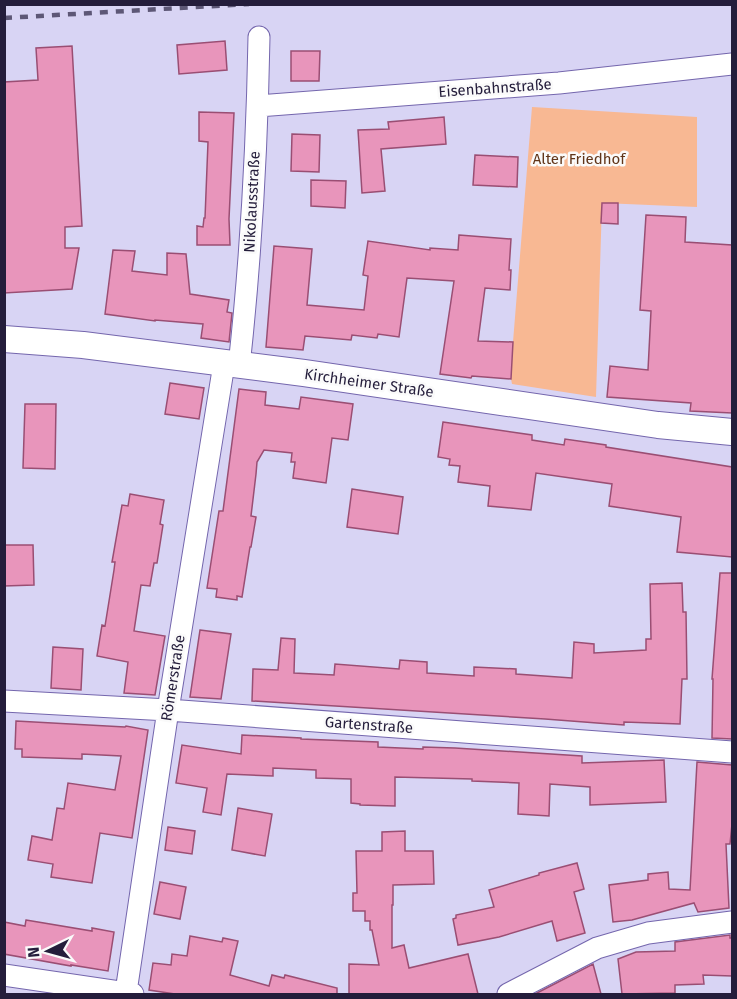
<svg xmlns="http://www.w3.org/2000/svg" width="737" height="999" font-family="'Fira Sans',sans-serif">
<rect width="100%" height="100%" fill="#d8d4f4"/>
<path fill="#f8b893" d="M532,107L697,117V207L602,203L596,397L512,384L511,379L513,342Z"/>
<path fill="#e895bb" stroke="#9a4e73" stroke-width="1.5" d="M225,41L227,70L179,74L177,45Z
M72,46L82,226L65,227V248H79L72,289L4,293V82L38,80L36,48Z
M291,51H320L319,81H291Z
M199,112L234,113L229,219L230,245H197V226L203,227L204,218H205L208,142L199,141Z
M444,117L446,144L381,149L385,191L362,193L358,130L389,129L388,122Z
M292,134L320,135L319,172L291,171Z
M475,155L518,157L517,187L473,185Z
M311,180L346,181L345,208L311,206Z
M602,203H618V224L601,223Z
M646,215L686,217L685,242L732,245V413L690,411L691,403L607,397L610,366L648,370L651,311L640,310Z
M459,235L511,239L509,270H511L510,290L485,288L478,341L513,342L511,379L472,376L471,378L440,374L454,281L407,278L399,337L378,334L377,338L352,335L351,340L305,336L303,350L266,347L274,246L312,249L307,305L364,310L368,276L363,275L368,241L430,250V248L458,250Z
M113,250L135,251L132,271L167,275V253L186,254L190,294L229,300L227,312L232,313L229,342L201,338L203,324L155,320V321L105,314Z
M170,383L204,388L199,419L165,414Z
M239,389L266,392L265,405L299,409L301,397L353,404L348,440L332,438L326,483L293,478L295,462H291L292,453L264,450L257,462L256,474L251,516L256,517L251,547H250L242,597L237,596V600L216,597L217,589L207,588L219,511H223Z
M25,404H56L55,469L23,468Z
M443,422L532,435V440L564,445L565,439L606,445V447L732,467V557L677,552L681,517L609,506L612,484L536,473L531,510L488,506L490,486L458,482L460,466L449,465L450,459L438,457Z
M352,489L403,497L398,534L347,527Z
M130,494L164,500L160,524L163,525L157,563H154L150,586L141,585L134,631L165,636L155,695L124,693L128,662L97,656L102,625L105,626L114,570L115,562H112L122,505L128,506Z
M4,545H33L34,585L4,586Z
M720,573H732V739L712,738L713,679H712Z
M682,583L683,612H686L687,679H682L680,724L624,722V725L597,723L545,719L252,701L253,669L278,670L281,638L295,639L294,673L334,675L335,664L399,669L400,660L427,662V673L474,676V667L516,669V674L572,678L574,642L594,644V653L646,650V639H651L650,584Z
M200,630L231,634L221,699L190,697Z
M53,647L83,649L81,690L51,688Z
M16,721L125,727L126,726L148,730L132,838L100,833L92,883L51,877L53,864L28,860L32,836L52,840L57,808L64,809L68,783L115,790L121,756L82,754V759L22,757V749H15Z
M242,735L301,738V739L378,742V747L423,749V747L455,748L582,756V763L664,760L666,802L590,805V787L550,784L549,816L518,814L519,783L472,781V779L395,777V806L360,805V804L351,803V779L316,778V770L273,768V776L227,774L221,815L203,812L207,788L176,783L182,745L241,754Z
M697,762L732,765V824L730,844H726L729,908L698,912L694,903L632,920L613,922L609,885L648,880V874L668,872L669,889L690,890Z
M238,808L272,814L265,856L232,850Z
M168,827L195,831L192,854L165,850Z
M405,831V851H433L434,884L393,885V905H392V948L404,945L409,968L468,954L478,994H349V964L379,965L372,930H370V921H365V911H353V893H357L356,851H382V832Z
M577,863L584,889L574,892L585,933L557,941L552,921L499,937L458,945L453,919L456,918V915L494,907L489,890L539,875V873Z
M160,882L186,887L180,919L154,914Z
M26,920L92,931V928L114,932L108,971L71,965V966L4,954V922L25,926Z
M730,935V938H732V976L703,975L704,984L675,985V993L622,994L618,959L636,952L675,951V942Z
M190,936L222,942L223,938L238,941L230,975L269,986L272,975L284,978L285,975L337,988V994H175L149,990L153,963L171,965L172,954L187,956Z
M593,964L601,994H535Z"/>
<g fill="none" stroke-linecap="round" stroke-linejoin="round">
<defs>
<path id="minor" d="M258,106L559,83L732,64
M239,366C251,257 257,147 259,37
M4,701L168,710L732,752
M4,975L133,994
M126,992L168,710L224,364
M508,994L597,948L648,933L732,922"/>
<path id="tertiary" d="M4,339L83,345L304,373L658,425L732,432"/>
</defs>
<use href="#minor" stroke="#7466ad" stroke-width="23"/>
<use href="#tertiary" stroke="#7466ad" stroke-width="28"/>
<use href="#minor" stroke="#fff" stroke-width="21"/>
<use href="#tertiary" stroke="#fff" stroke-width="26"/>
<path stroke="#5d5776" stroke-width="4.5" stroke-dasharray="8 8" stroke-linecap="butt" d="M4,18L249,4"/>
</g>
<g text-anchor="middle" stroke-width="5" stroke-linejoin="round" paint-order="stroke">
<g font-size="15" fill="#241d3b" stroke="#fafafa">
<text transform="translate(495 88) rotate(-4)" y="5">Eisenbahnstraße</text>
<text transform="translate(252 202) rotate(-87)" y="5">Nikolausstraße</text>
<text transform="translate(369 383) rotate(8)" y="5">Kirchheimer Straße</text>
<text transform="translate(173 678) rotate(-81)" y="5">Römerstraße</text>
<text transform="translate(369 725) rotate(4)" y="5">Gartenstraße</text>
</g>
<g font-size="15" fill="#613519" stroke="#fafafa">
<text x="579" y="164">Alter Friedhof</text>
</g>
</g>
<rect width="737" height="999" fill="none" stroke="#241d3b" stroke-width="12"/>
<g transform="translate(48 951) rotate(265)" stroke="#fafafa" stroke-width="4.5" paint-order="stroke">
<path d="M0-4.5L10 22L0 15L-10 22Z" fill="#241d3b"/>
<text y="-9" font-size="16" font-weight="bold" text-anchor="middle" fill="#241d3b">N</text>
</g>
</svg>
